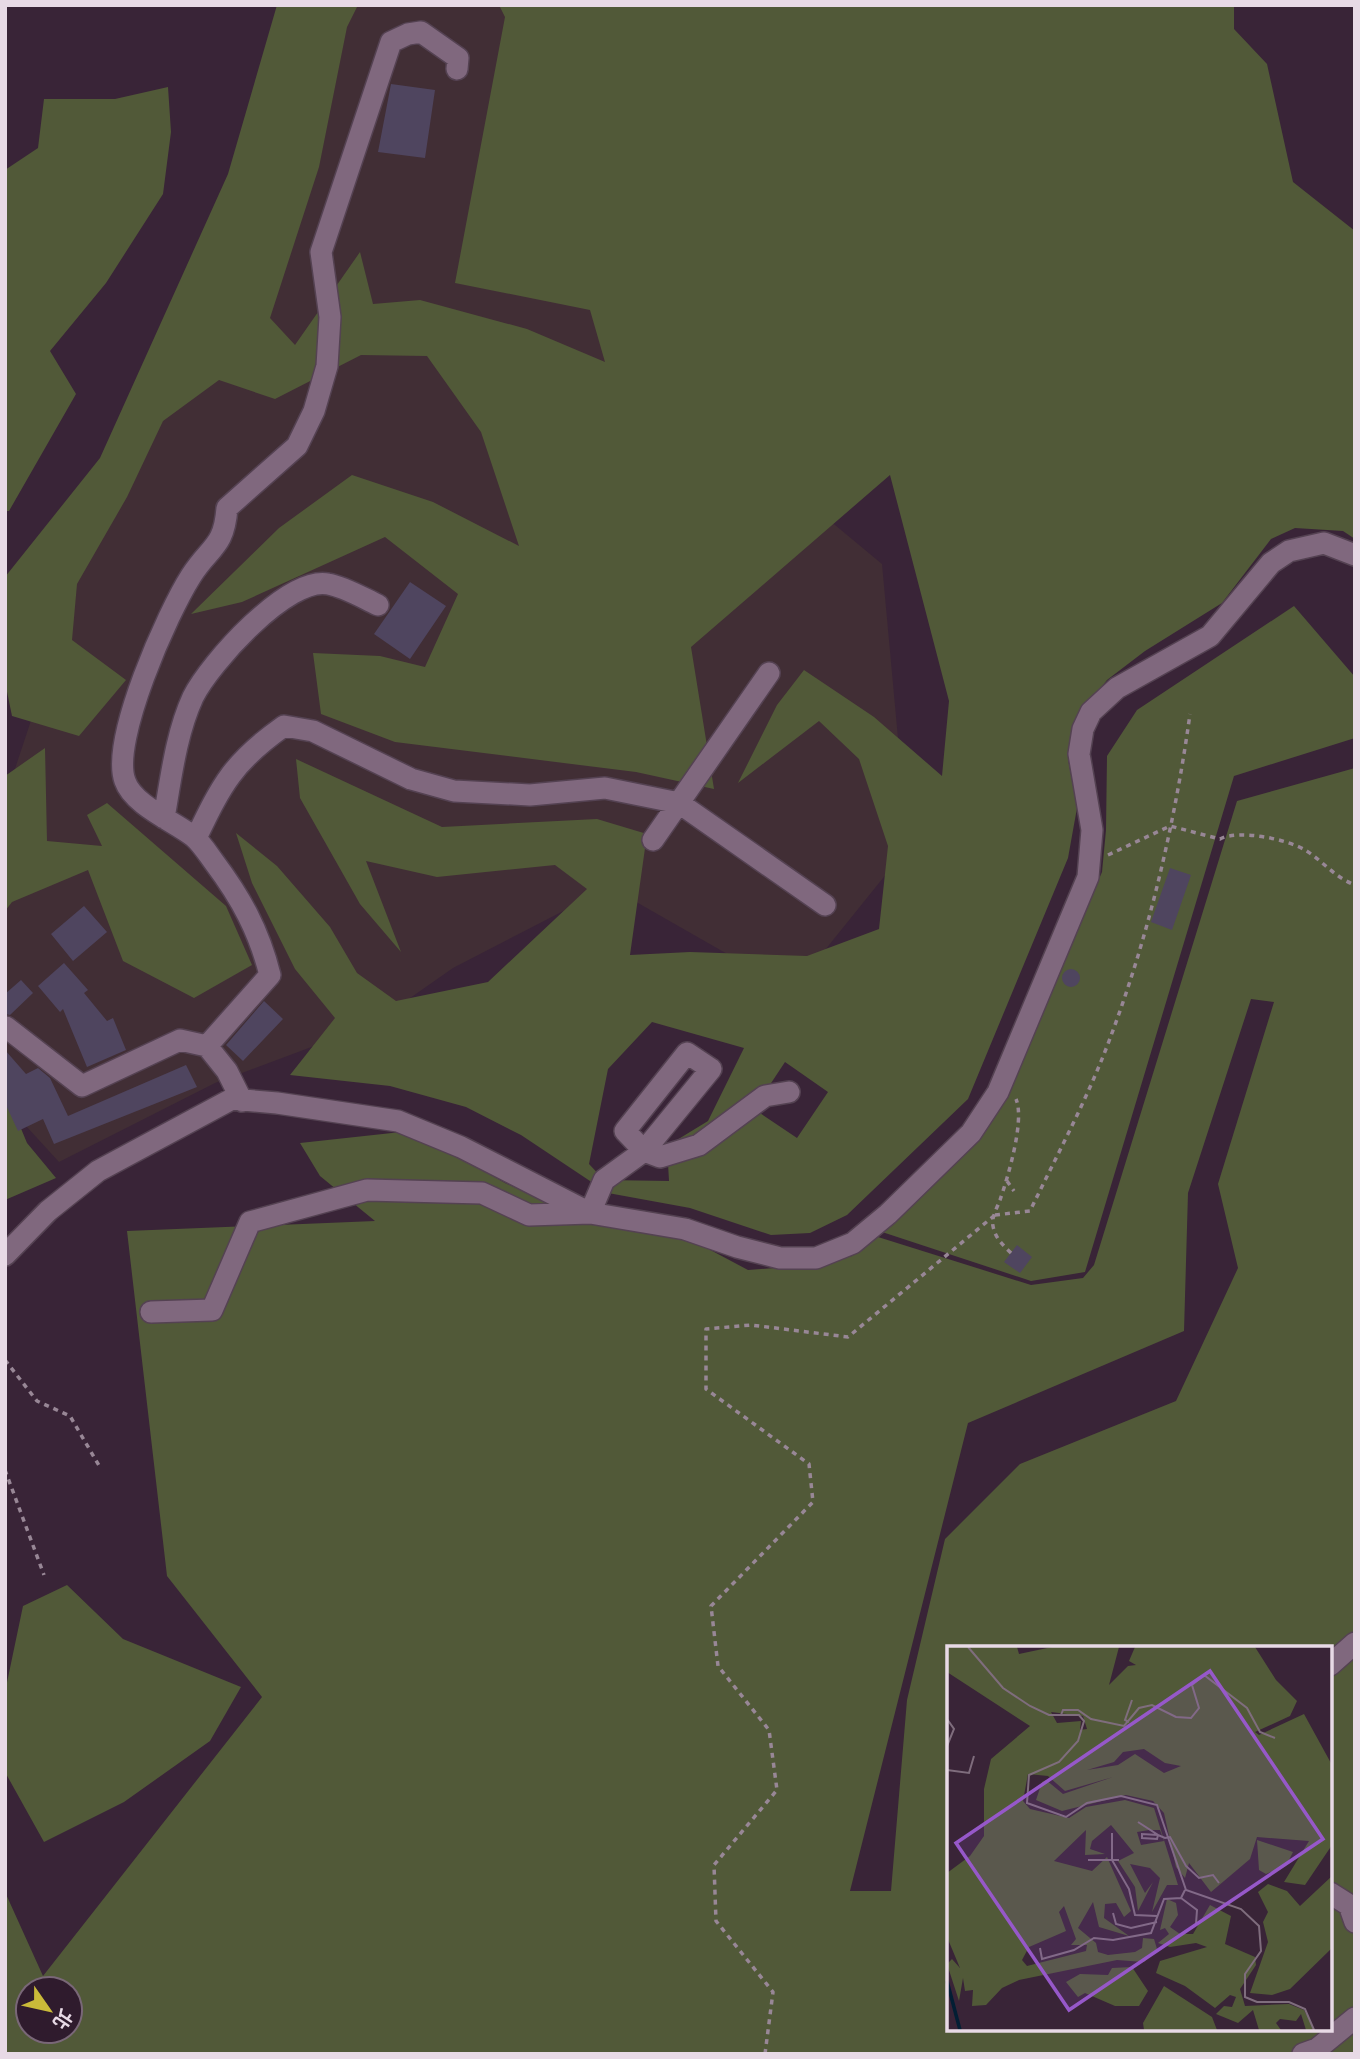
<svg xmlns="http://www.w3.org/2000/svg" width="1360" height="2059" font-family="Jost,'Noto Sans TC',sans-serif">
<rect width="100%" height="100%" fill="#392437"/>
<path fill="#412e35" d="M344,5H499L548,43L788,486L882,564L908,847L792,991L610,887L453,968L373,1024L215,1083L59,1162L5,1103V799L114,470Z"/>
<path fill="#515938" fill-rule="evenodd" d="M277,5H358L347,27L319,167L270,318L295,345L360,252L373,304L420,300L527,329L605,362L590,310L455,283L505,17L499,5H1234V29L1267,64L1293,182L1355,231V539L1343,531L1295,528L1271,539L1222,603L1145,651L1107,680L1077,719L1068,759L1077,808L1068,858L968,1099L847,1215L810,1233L771,1235L690,1208L608,1193L521,1135L466,1107L390,1086L290,1075L335,1018L295,969L252,883L236,833L277,866L330,927L357,973L396,1001L488,982L587,889L555,865L437,877L366,861L401,952L360,904L300,798L296,759L442,827L597,819L647,834L630,955L690,952L807,956L879,929L888,846L859,759L819,721L738,783L777,705L804,670L874,717L942,776L949,701L890,475L691,647L714,789L636,772L395,742L321,714L313,653L380,656L425,667L458,594L385,537L242,602L191,614L279,528L352,475L433,502L519,546L481,432L427,356L361,355L275,399L219,380L163,421L127,497L77,584L72,640L126,680L79,736L12,716L5,682V577L100,458L228,174ZM652,1022L744,1048L708,1121L667,1146L669,1181L604,1180L589,1164L608,1069ZM785,1062L828,1092L797,1138L754,1109Z
M168,87L171,132L163,194L106,283L50,351L76,394L9,511H5V170L38,148L44,99H115Z
M1294,606L1355,677V738L1234,776L1085,1272L1031,1281L876,1230L1015,1075L1102,872L1106,830L1107,756L1137,710Z
M45,748L47,841L102,846L87,815L107,803L226,906L252,965L194,998L123,961L88,870L12,902L5,911V776Z
M1355,768V2054H5V1892L43,1976L262,1697L167,1576L127,1231L375,1221L320,1176L300,1143L401,1132L460,1157L505,1183L590,1221L686,1237L748,1270L814,1265L852,1256L878,1237L1031,1285L1083,1278L1094,1265L1237,801ZM1251,999L1274,1002L1218,1184L1238,1268L1176,1401L1020,1464L945,1539L907,1700L891,1891H850L968,1423L1184,1331L1188,1193ZM949,1648H1330V2029H949ZM28,1989H70V2031H28Z
M5,1090L27,1143L56,1178L5,1200Z
M67,1585L123,1639L241,1687L210,1741L124,1802L44,1842L5,1772V1692L23,1606Z"/>
<path fill="#4f455f" d="M391,84L435,90L425,158L378,152Z
M410,582L446,606L410,659L374,634Z
M1170,868L1191,875L1172,930L1151,922Z
M84,906L107,932L73,961L51,934Z
M64,963L88,990L84,993L107,1021L113,1018L126,1050L87,1067L63,1009L60,1012L38,986Z
M1062 978a9 9 0 1 1 18 0a9 9 0 1 1-18 0Z
M21,980L33,993L10,1015L5,1014V994Z
M264,1001L283,1019L243,1061L226,1045Z
M5,1050L26,1074L38,1068L50,1078L68,1116L186,1065L197,1087L54,1144L43,1119L18,1131L5,1103Z
M1017,1245L1032,1257L1020,1273L1004,1262Z"/>
<g fill="none" stroke-linecap="round" stroke-linejoin="round">
<defs>
<path id="minor" d="M164,818C171,778 176,734 193,697C210,663 288,576 328,584C345,587 363,598 378,605
M196,838C222,784 233,762 284,726L313,731L411,779L454,791L530,795L605,788L679,803L825,905
M653,840L769,673
M6,1027L82,1086L180,1040L207,1046
M242,1101L227,1071L207,1046L270,975C259,931 241,898 214,862C208,854 202,844 194,837C175,822 133,805 125,781C110,741 168,612 191,576C210,546 224,548 227,508L297,446L314,411L327,366L330,317L321,252L391,42L408,34L421,32L458,58L457,69
M5,1255L48,1211L98,1171L232,1099L277,1103L398,1121L461,1147L590,1213L685,1229L737,1247L780,1258H816L853,1243L888,1214L971,1133L998,1092L1088,877L1092,830L1079,754L1083,729L1091,712L1117,688L1210,636L1271,563L1289,551L1324,543L1355,555
M151,1312L212,1310L250,1222L367,1190L482,1193L529,1215L590,1213L604,1180L644,1151L711,1069L687,1053L625,1131L644,1151L660,1157L699,1145L765,1096L789,1092
M1330,1665L1355,1643
M1330,1893L1349,1905L1355,1922
M1303,2054L1317,2049L1355,2018"/>
</defs>
<use href="#minor" stroke="#544252" stroke-width="24"/>
<path stroke="#988796" stroke-width="3.5" stroke-dasharray="5 5" stroke-linecap="butt" d="M1108,855L1170,826L1220,839C1238,829 1287,839 1305,850C1323,861 1334,877 1355,885
M1007,1181L1014,1191
M995,1215L1030,1211C1058,1153 1090,1094 1112,1033C1150,931 1175,822 1190,714
M1011,1253C1003,1245 995,1238 993,1226C991,1218 997,1208 1000,1200C1008,1177 1025,1120 1016,1099
M5,1360L37,1401L70,1416L101,1469
M5,1470L44,1575
M765,2054L773,1992L716,1921L714,1865L777,1790L769,1730L718,1666L711,1606L813,1502L809,1464L706,1389V1329L751,1325L848,1337L995,1215"/>
<use href="#minor" stroke="#80687e" stroke-width="21"/>
</g>
<g transform="translate(947 1646)">
<rect width="385" height="385" fill="#392437"/>
<path d="M0,1H70L72,8L105,1H172L162,39L181,20L189,19L182,15L188,1H308L329,34L350,55L343,70L308,86L312,89L357,68L385,119V199L358,239L337,236L362,195L310,191L303,213L264,246L242,217L238,232L229,221L217,167L206,155L179,149L115,165L89,154L95,136L99,134L116,148L166,131L118,145L101,130L81,128L76,155L83,163L122,172L139,161L178,154L207,162L231,239H220L205,266L213,232L203,222L183,218L198,247L206,236L191,265L188,241L171,215L187,207L164,179L145,195L143,203L158,208L138,209L139,184L107,215L145,225L160,211L184,265L177,271L169,257L158,258L157,272L182,290L152,281L146,256L131,282L149,297L151,306L161,309L188,306L195,302L196,292L207,293L210,303L197,316L170,314L72,334L55,342L39,359L25,360L26,344L18,345L16,332L12,355L0,318L5,313L13,322L0,291V227L23,210L37,190V143L44,113L83,80L0,26ZM104,66L136,70L140,83L133,84L134,75L110,77ZM197,103L218,117L234,120L217,127L188,108L171,119L140,124L167,116L176,106ZM202,184H213L217,195L194,199L190,186ZM117,260L129,293L124,299H140L139,305L80,320L75,314L82,301L119,285L112,266ZM310,194L346,206L339,220L319,228L312,224ZM385,230V302L343,343L325,349L303,347L321,296L316,276L321,266L311,246L321,238L340,245L353,260ZM220,253L229,257L231,269L223,281L233,288H246L263,259L284,270L278,298L308,311L309,319L293,343L298,360L342,358L357,364L368,384H359L354,368L349,375L333,373L329,377L334,384H312L306,364L291,377L269,368L277,360L285,361L289,351L283,349L268,362L238,340L209,327L213,315L260,301L249,297L223,301L211,297L222,288L218,282L213,284ZM185,321L201,345L192,360H168L138,347L131,351L119,336L133,328L161,329L165,322ZM217,340L265,371L270,384H197L196,377Z" fill="#515938" fill-rule="evenodd"/>
<path fill="none" stroke="#031e34" stroke-width="3.5" d="M0,335L13,384"/>
<path fill="none" stroke="#7f6d7d" stroke-width="2" d="M21,1L56,42L83,60L102,69H132L137,75L131,95L112,116L82,129L80,157L119,171L140,157L174,150L210,159L239,244L294,263L312,280L314,305L298,328V351L310,356H342L358,363L367,384M114,69L116,64H131L144,73L177,80L192,62L205,59L229,71L244,72L252,62L245,39L257,29L300,62L313,86L328,92M0,73L7,83L0,100M182,76L178,74L185,54M0,124L22,127L27,110M191,176L211,189L210,193L195,192V188L211,189L218,192L223,191L239,220L252,232L266,229L272,237M165,187V214L182,243L188,269L210,270M141,214H172M234,252L250,264L249,278M166,267L169,278L184,282L210,276M93,302L95,313L127,304L147,292L166,294L204,287L217,253L234,252L238,244"/>
<path fill="#9658c9" fill-opacity="0.15" stroke="#9658c9" stroke-width="3.5" d="M263,25L376,193L122,364L9,197Z"/>
<rect width="385" height="385" fill="none" stroke="#e8dae6" stroke-width="3.5"/>
</g>
<rect width="1360" height="2059" fill="none" stroke="#e8dae6" stroke-width="14"/>
<g transform="translate(49 2010) rotate(124)"><circle r="33" fill="#2f1b2d" stroke="#796777" stroke-width="2"/>
<path d="M0-5L12 26L0 18L-12 26Z" fill="#caba39"/>
<text y="-10" font-size="19" font-weight="bold" text-anchor="middle" fill="#e8dae6">北</text>
</g>
</svg>
